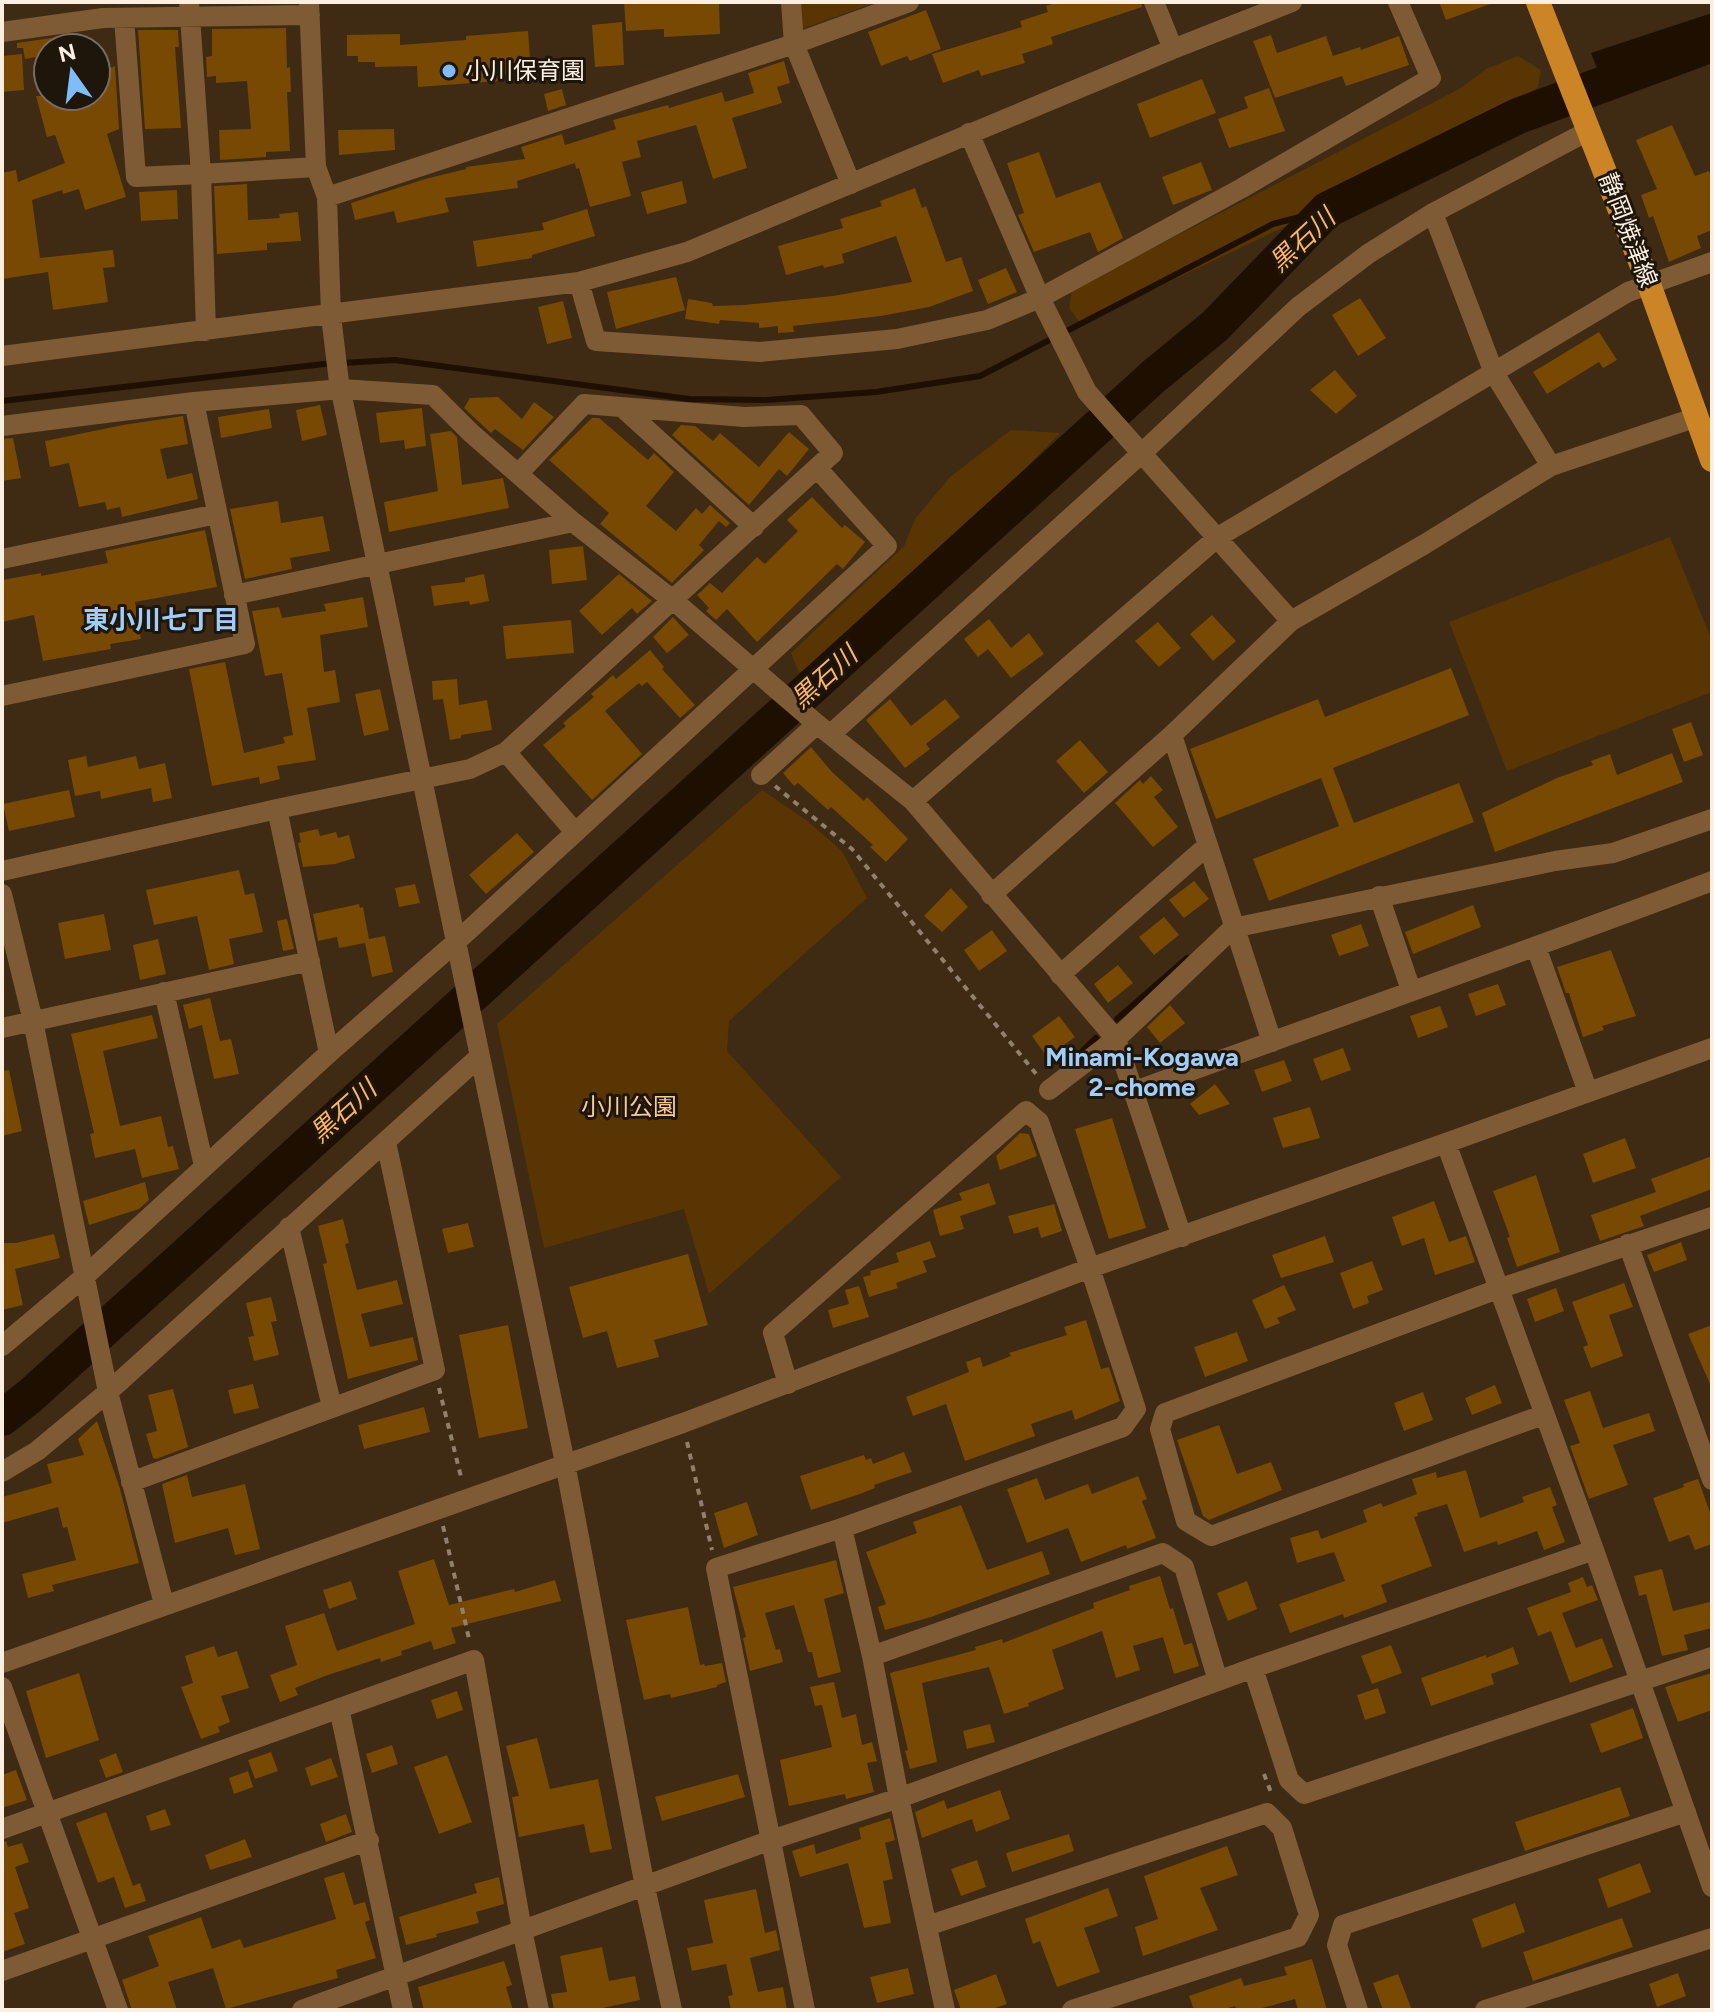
<svg xmlns="http://www.w3.org/2000/svg" width="1714" height="2012" font-family="Figtree,'Noto Sans JP',sans-serif">
<rect width="100%" height="100%" fill="#3f2a13"/>
<path fill="#593503" d="M794,2H877L796,31Z
M1518,56L1541,70L1538,87L1414,165L1081,324L1069,308L1072,290L1461,88L1486,69Z
M1011,430L1060,433L973,522L844,643L799,673L791,653L904,546L915,519L950,477Z
M1670,537L1712,641V692L1507,771L1449,622Z
M762,790L806,820L842,851L867,898L729,1021L727,1051L841,1177L709,1294L684,1209L544,1248L497,1024Z"/>
<path fill="#1e0f01" d="M1712,13V55L1605,88L1591,53Z"/>
<g fill="none" stroke-linecap="round" stroke-linejoin="round">
<path stroke="#1e0f01" stroke-width="6" d="M2,401L324,364L395,360L689,399L766,400L876,392L980,376L1273,224L1327,210
M1117,1019L1187,958
M1072,1061L1096,1038"/>
<path stroke="#1e0f01" stroke-width="36" d="M2,1418L30,1396L174,1266L1154,376L1215,326L1327,210L1518,116L1712,44"/>
</g>
<path fill="#784902" d="M624,2H719L720,34L664,37V29L626,31Z
M1057,2H1141L1142,7L1051,37L1053,44L1022,54L1025,63L981,76L979,70L943,83L932,54L1022,27L1020,21L1048,12L1046,6Z
M1439,2H1489L1490,4L1446,20Z
M926,10L941,49L910,61L907,56L881,66L868,32Z
M622,22L624,65L595,67L592,25Z
M286,28L287,68L290,67L291,92H287L290,151L266,152V157L220,160L219,130L251,129L247,81L216,83V76L207,77L206,57L212,56V29Z
M138,30H178L179,47H175L181,128L145,129Z
M528,31L531,72L498,75L499,81L418,87L417,66L375,67V62H358V56H347V35L400,34V45L466,40V36Z
M72,35L75,48H48V55L25,59L23,48H17V43Z
M1271,35L1277,53L1326,36L1333,56L1360,47L1361,50L1399,36L1409,65L1346,86L1342,76L1275,98L1253,41Z
M22,54L24,90L2,92V56Z
M784,61L790,83L777,87L782,103L732,118L747,168L713,179L696,125L637,141L641,157L622,162L631,196L590,207L579,168L576,169L575,163L517,181L518,188L445,198L449,212L397,223L394,211L355,220L351,203L425,179L466,169V167L525,159L521,147L562,134L565,145L616,129L613,120L668,105L669,108L722,92L725,102L754,93L748,73Z
M115,66L119,129L107,134L126,197L85,210L79,189L63,194L62,190L32,200L40,258L113,250L115,267L103,268L108,302L53,310L48,272L2,279V173L16,170L18,182L65,163L55,135L47,137L36,96H96V73Z
M1202,79L1216,113L1150,138L1137,104Z
M1269,88L1285,131L1229,148L1218,119L1248,108L1244,97Z
M562,89L566,105L548,111L544,94Z
M1672,125L1695,176L1709,171L1712,179V230L1697,236L1701,248L1669,262L1653,216L1649,218L1641,195L1657,189L1636,140Z
M394,129L395,150L339,155L338,130Z
M1039,152L1056,198L1100,182L1123,238L1098,252L1090,232L1034,252L1018,215L1024,213L1007,163Z
M1201,162L1212,190L1173,205L1162,177Z
M682,181L687,203L647,214L641,192Z
M247,184L248,220L280,218L279,214L298,212L301,241L267,243V250L217,254L214,186Z
M915,188L922,208L926,206L946,262L961,257L973,291L929,307L881,316L793,326L794,332L778,333V326L759,328V323L720,320L719,324L685,319L688,299L712,303L713,306L744,305L833,296L912,282L896,236L842,254L844,263L824,268L823,265L786,275L778,246L843,228L840,219L882,206L880,201Z
M177,190L178,219L141,221L139,192Z
M587,209L595,236L532,255V258L477,267L473,241L544,230L542,223Z
M1006,268L1017,292L988,304L978,280Z
M676,277L685,310L616,329L607,292Z
M1360,298L1386,338L1358,356L1332,315Z
M563,301L572,338L547,344L538,307Z
M1599,332L1617,360L1603,368L1599,362L1547,394L1533,372Z
M1335,370L1357,396L1336,414L1310,390Z
M498,397L522,419L534,402L554,417L523,450L495,429L491,433L464,408L470,398Z
M320,405L327,435L302,441L296,410Z
M422,408L426,446L405,449L404,440L380,443L376,413Z
M269,409L272,428L221,438L218,417Z
M183,416L188,444L160,449L167,479L192,473L198,499L122,517L120,507L107,510L105,502L79,507L69,463L50,467L45,441L123,425Z
M592,418H599L648,460L654,453L674,472L646,506L676,531L696,508L702,514L710,505L730,523L726,527L719,521L699,545L704,550L672,583L600,524L609,513L549,460Z
M681,425L695,426L713,441L720,433L759,467L789,432L809,449L787,476L779,469L749,505L672,435Z
M451,431L457,437L462,485L503,478L509,508L389,532L384,502L438,491L430,434Z
M13,438L21,478L2,481V439Z
M812,497L842,528L845,525L865,542L843,569L837,564L757,642L727,609L716,620L706,611L709,608L697,595L710,583L722,593L757,557L765,564L798,531L787,520Z
M278,501L281,523L323,516L330,551L290,558L292,569L245,579L230,509Z
M205,530L217,587L135,602L141,639L110,644L111,649L43,661L34,615L2,622V580L41,573V576L108,563L105,551Z
M583,546L587,580L552,584L549,550Z
M484,574L489,601L470,605L469,601L434,606L431,586L465,582V578Z
M619,574L652,601L637,614L632,608L602,635L579,611Z
M363,597L368,627L320,635L324,672L335,670L340,702L307,708L316,760L277,766L280,779L260,784L259,777L212,786L189,669L225,662L244,753L285,743L283,737L293,735L282,673L265,676L252,611L279,607L282,618L326,611L324,604Z
M1212,615L1236,641L1213,661L1190,634Z
M673,617L689,635L667,653L653,637Z
M989,619L1011,648L1029,633L1044,654L1011,678L988,649L978,657L964,639Z
M571,620L574,653L506,659L503,626Z
M1158,622L1181,648L1159,667L1135,641Z
M650,650L664,667L662,669L695,705L680,718L647,682L642,686L639,683L605,711L642,754L592,800L543,745L566,726L563,723L594,697L591,694L613,675L616,679Z
M1451,668L1469,715L1333,768L1354,823L1459,783L1474,822L1269,901L1253,859L1339,826L1321,778L1216,819L1190,749L1318,699L1325,717Z
M457,679L459,705L487,700L492,730L461,735V738L450,740L443,699L433,700L432,681Z
M380,689L389,730L364,736L355,694Z
M890,699L911,726L945,699L960,717L926,744L930,749L905,768L866,720Z
M1691,722L1703,755L1684,762L1672,729Z
M1080,740L1108,772L1084,793L1056,761Z
M811,747L832,772L864,801L867,797L908,839L886,862L870,847L873,845L831,807L828,810L798,783L794,786L783,773Z
M1672,753L1683,782L1495,852L1482,813L1557,778L1593,765L1591,761L1610,754L1617,775Z
M86,756L88,767L136,756L139,769L165,763L172,798L153,802L151,788L101,799L100,791L75,796L68,760Z
M1151,776L1163,790L1154,797L1178,827L1153,847L1115,803L1140,780L1143,784Z
M69,790L75,817L9,831L3,804Z
M318,829L320,836L336,832L338,838L349,835L355,858L335,864L303,867L298,843L301,842L299,833Z
M517,833L534,852L486,894L469,875Z
M239,870L245,895L254,893L263,932L229,939L234,964L209,970L197,916L154,925L146,890Z
M1194,881L1209,899L1184,918L1169,900Z
M415,884L420,903L399,907L395,888Z
M951,888L968,907L942,932L924,916Z
M359,904L360,908L363,907L369,939L385,936L393,972L372,977L365,943L339,948L337,937L318,941L313,914Z
M1473,905L1481,927L1413,954L1405,932Z
M104,914L111,950L65,959L58,923Z
M1164,917L1179,935L1154,955L1139,937Z
M287,919L294,949L283,951L277,921Z
M1361,924L1369,946L1339,956L1331,935Z
M992,930L1007,951L979,971L964,950Z
M158,939L166,974L140,980L133,945Z
M1611,950L1636,1016L1602,1026L1604,1030L1583,1037L1569,993H1566L1557,967Z
M1118,965L1133,983L1108,1003L1094,984Z
M1498,984L1506,1005L1476,1016L1468,994Z
M210,998L220,1041L231,1039L239,1074L214,1079L202,1025L189,1029L183,1005Z
M1170,1005L1185,1023L1160,1043L1147,1027Z
M1440,1006L1448,1027L1418,1038L1410,1016Z
M152,1015L158,1038L103,1051L120,1126L161,1116L168,1147L173,1146L179,1169L142,1178L135,1149L95,1158L90,1134L94,1133L71,1034Z
M1059,1016L1075,1037L1047,1057L1032,1036Z
M1343,1048L1351,1070L1321,1081L1313,1059Z
M1284,1060L1292,1081L1262,1092L1254,1070Z
M9,1070L22,1131L2,1136V1071Z
M1215,1084L1230,1104L1199,1115L1190,1104Z
M1310,1107L1320,1138L1283,1148L1273,1118Z
M1112,1118L1146,1228L1109,1239L1075,1129Z
M1020,1133L1029,1134L1037,1156L1000,1170L996,1156Z
M1625,1138L1636,1168L1593,1183L1583,1154Z
M1712,1156V1189L1640,1216L1644,1226L1600,1241L1591,1215L1656,1192L1651,1179Z
M1536,1175L1560,1252L1517,1267L1507,1238L1510,1237L1493,1191Z
M145,1182L149,1200L139,1209L89,1225L83,1201Z
M989,1183L996,1204L960,1216L964,1229L940,1236L933,1210L962,1200L959,1193Z
M1434,1201L1449,1242L1466,1236L1475,1262L1435,1275L1424,1238L1402,1246L1392,1217Z
M1054,1204L1062,1231L1041,1238L1038,1227L1014,1234L1008,1216Z
M343,1219L349,1243L345,1244L357,1290L397,1280L403,1304L361,1314L370,1347L413,1337L418,1360L348,1379L323,1264L327,1263L318,1226Z
M468,1223L474,1247L448,1253L442,1229Z
M54,1234L60,1258L15,1269L23,1305L2,1310V1243H16Z
M1325,1236L1334,1262L1281,1278L1272,1255Z
M930,1241L936,1257L923,1261L927,1272L896,1283L898,1288L869,1297L863,1277L871,1275L870,1271L899,1262L896,1253Z
M1681,1242L1687,1260L1654,1272L1647,1255Z
M688,1254L708,1325L654,1340L659,1357L617,1368L607,1331L583,1338L569,1287Z
M1372,1261L1383,1290L1367,1296L1369,1303L1353,1309L1340,1273Z
M1624,1283L1633,1307L1609,1315L1623,1356L1591,1368L1583,1347L1588,1345L1572,1302Z
M1284,1285L1296,1310L1277,1318L1280,1323L1265,1329L1252,1300Z
M859,1286L869,1317L833,1328L828,1310L849,1304L845,1290Z
M1556,1288L1564,1311L1535,1322L1527,1299Z
M271,1297L277,1321L271,1322L279,1355L254,1361L248,1337L254,1336L246,1303Z
M1086,1320L1101,1369L1109,1367L1120,1401L1075,1420L1072,1410L1031,1424L1035,1436L965,1461L946,1404L913,1416L906,1397L969,1372L966,1362L980,1357L983,1367L1011,1356L1009,1353L1067,1335L1064,1327Z
M508,1325L528,1428L479,1438L459,1335Z
M1712,1325V1385L1711,1386L1688,1334Z
M1237,1332L1248,1361L1205,1377L1194,1347Z
M253,1384L259,1408L234,1414L228,1390Z
M1495,1385L1502,1403L1472,1415L1465,1398Z
M173,1389L188,1447L156,1459L153,1458L146,1434L157,1431L148,1395Z
M1590,1391L1603,1428L1649,1413L1655,1431L1613,1445L1628,1485L1589,1499L1570,1446L1580,1443L1564,1400Z
M1423,1392L1433,1420L1404,1431L1394,1403Z
M424,1407L430,1432L364,1449L358,1425Z
M97,1421L120,1489L139,1563L52,1585L54,1591L28,1598L22,1574L76,1560L67,1527L63,1528L58,1507L2,1523V1497L52,1483L47,1464L84,1455L78,1439Z
M1219,1425L1237,1474L1271,1462L1282,1490L1209,1520L1203,1516L1177,1440Z
M904,1452L912,1472L874,1485L875,1488L857,1495L811,1510L800,1476L864,1455L866,1460L871,1458L873,1464Z
M1466,1470L1480,1518L1524,1502L1522,1497L1550,1487L1557,1505L1552,1507L1565,1542L1544,1550L1537,1531L1498,1545L1497,1541L1464,1552L1447,1504L1417,1513L1418,1516L1414,1517L1432,1566L1381,1585L1387,1602L1344,1618L1343,1614L1290,1633L1279,1604L1345,1581L1334,1552L1297,1563L1290,1538L1318,1530L1321,1539L1367,1522L1363,1510L1381,1503L1383,1507L1417,1494L1412,1479L1436,1472L1437,1478Z
M187,1475L192,1497L245,1484L260,1549L235,1555L228,1528L175,1543L162,1484Z
M1138,1476L1147,1499L1142,1501L1156,1538L1127,1549L1126,1545L1081,1562L1068,1528L1027,1543L1007,1489L1037,1478L1045,1500L1088,1484L1092,1494Z
M1698,1479L1712,1518V1544L1695,1550L1689,1535L1669,1542L1653,1498L1684,1487L1683,1484Z
M747,1502L758,1535L724,1548L714,1513Z
M961,1505L987,1570L1042,1551L1050,1574L931,1617L885,1630L878,1607L886,1604L866,1552L917,1533L913,1522Z
M434,1559L449,1605L514,1589L515,1592L555,1580L561,1601L451,1628L456,1643L434,1650L431,1641L401,1651L402,1655L381,1662L380,1658L325,1676L295,1688L298,1695L280,1702L270,1675L297,1665L285,1626L324,1613L337,1651L415,1624L398,1571Z
M836,1560L844,1593L824,1599L841,1672L818,1678L812,1652H808L794,1605L765,1613L776,1650L780,1649L783,1662L750,1671L743,1638L746,1637L733,1587Z
M1662,1569L1673,1611L1710,1602L1712,1611V1628L1684,1635L1688,1650L1662,1656L1646,1594L1639,1596L1634,1576Z
M1160,1576L1170,1609L1173,1608L1184,1645L1192,1643L1199,1666L1174,1674L1163,1637L1133,1646L1140,1670L1116,1678L1102,1631L1052,1650L1064,1689L1028,1703L1029,1706L1004,1714L989,1667L922,1683L937,1762L910,1769L905,1751L908,1750L890,1673L976,1650L975,1647L1002,1639L1003,1643L1094,1608L1093,1603L1130,1590L1129,1586Z
M1583,1577L1587,1587L1592,1585L1598,1600L1562,1613L1576,1648L1602,1638L1613,1667L1570,1683L1551,1631L1538,1636L1527,1608L1571,1592L1568,1583Z
M351,1581L357,1599L329,1609L323,1590Z
M1247,1581L1257,1609L1228,1621L1217,1593Z
M688,1607L700,1665L704,1664L705,1666L722,1663L726,1682L717,1685V1687L671,1698L670,1694L644,1700L626,1620Z
M1391,1645L1402,1673L1372,1684L1361,1656Z
M214,1646L218,1657L237,1651L249,1688L221,1696L230,1722L218,1727L220,1732L201,1739L181,1687L193,1683L185,1656Z
M1513,1647L1519,1664L1491,1674L1494,1684L1431,1706L1421,1678L1486,1655V1658Z
M79,1673L99,1740L46,1758L26,1691Z
M1712,1673V1710L1678,1722L1665,1687Z
M834,1682L842,1718L856,1714L862,1745L872,1742L877,1761L867,1763L874,1792L846,1799L845,1794L789,1806L780,1760L832,1747L822,1705L815,1706L810,1687Z
M1378,1688L1386,1713L1365,1720L1357,1695Z
M457,1691L463,1710L437,1719L431,1700Z
M1633,1708L1643,1738L1601,1753L1590,1724Z
M990,1724L995,1742L967,1749L963,1731Z
M537,1738L550,1789L598,1779L612,1849L590,1853L584,1824L519,1837L512,1797L519,1796L506,1746Z
M392,1745L398,1764L372,1773L366,1754Z
M271,1752L278,1771L255,1779L248,1760Z
M116,1753L123,1772L106,1778L99,1760Z
M447,1755L472,1822L439,1834L414,1767Z
M331,1758L338,1777L311,1786L305,1768Z
M16,1770L27,1800L2,1808V1775Z
M248,1771L253,1787L234,1794L229,1778Z
M738,1774L745,1797L662,1821L655,1797Z
M1620,1787L1630,1816L1525,1851L1515,1822Z
M1000,1790L1010,1819L976,1832L972,1819L922,1838L915,1812L944,1800L947,1809Z
M165,1809L171,1825L151,1831L146,1816Z
M106,1812L133,1886L140,1883L146,1901L125,1908L114,1877L98,1883L76,1823Z
M346,1814L352,1832L326,1842L320,1824Z
M890,1818L895,1840L885,1843L893,1879L883,1881L891,1923L864,1928L848,1863L800,1877L792,1851L814,1844L816,1854L861,1839L859,1828Z
M1069,1834L1074,1851L1012,1872L1006,1853Z
M245,1839L252,1857L210,1870L205,1855Z
M6,1841L8,1847L22,1843L29,1862L15,1867L29,1908L14,1913L25,1944L2,1952V1842Z
M1227,1846L1238,1875L1200,1888L1218,1930L1143,1956L1135,1927L1158,1919L1144,1876Z
M977,1860L986,1887L961,1896L951,1869Z
M1640,1863L1651,1892L1608,1908L1598,1879Z
M344,1872L354,1905L365,1902L370,1920L365,1922L376,1958L336,1970L338,1978L226,2009L213,1968L168,1982L177,2010H132L122,1980L159,1966L148,1936L201,1917L212,1949L240,1939L244,1948L336,1919L324,1878Z
M499,1877L504,1904L476,1912L479,1923L436,1934L437,1937L406,1945L399,1917L477,1893L474,1884Z
M1108,1888L1118,1916L1084,1928L1100,1972L1057,1987L1040,1941L1033,1944L1025,1919Z
M756,1889L765,1933L776,1930L780,1950L750,1958L758,1992L783,1987L787,2010H731L728,1996L733,1995L726,1964L692,1971L687,1948L713,1943L704,1900Z
M1515,1903L1525,1932L1482,1948L1472,1919Z
M1622,1918L1633,1947L1533,1981L1523,1952Z
M602,1947L609,1981L635,1976L640,2000L598,2009L554,2010L551,1994L567,1992L560,1956Z
M1312,1959L1327,2010H1298L1295,1999L1255,2010H1237L1235,2006L1222,2010H1194L1189,1996L1241,1978L1244,1986L1287,1975L1284,1967Z
M504,1961L512,1985L506,1987L513,2010H424L418,1987Z
M908,1968L914,1994L877,2003L870,1977Z
M1678,1973L1686,1996L1657,2007L1649,1984Z
M996,1974L1007,2004L989,2010H961L954,1990Z
M1398,1974L1412,2010H1383L1373,1983Z"/>
<g fill="none" stroke-linecap="round" stroke-linejoin="round">
<path stroke="#92806e" stroke-width="4" stroke-dasharray="6 6" stroke-linecap="butt" d="M775,786L852,849L1037,1075
M439,1388L462,1481
M687,1442L712,1550
M443,1526L470,1643
M1264,1774L1272,1795"/>
<path stroke="#7e5b34" stroke-width="20" d="M189,2L201,174L316,167
M309,2L316,167L327,197L331,316L339,382L565,1463L645,1887L672,2010
M791,2L794,44L851,184
M1154,2L1173,49
M124,18L136,177L201,174L206,331
M2,32L103,18L310,15
M969,133L1040,298L1087,392L1291,621
M327,197L794,44L909,2
M1433,213L1494,373L1551,466
M579,282L596,341L760,352L897,339L987,320L1040,298L1242,188L1431,78L1398,2
M2,356L579,282L687,252L1173,49L1292,2
M622,407L754,527
M2,426L194,402L341,389L433,395L471,433L573,522L674,601L817,724L913,801L1116,1039L1182,1237
M2,559L217,514
M234,595L573,522
M2,696L245,644L194,402
M831,734L1143,452L1298,307L1368,254L1433,213L1590,130
M1172,735L1272,1042
M506,752L575,832
M761,775L817,724
M913,801L1218,537L1628,292L1712,262
M277,809L329,1053
M2,871L277,809L470,769L506,752L833,453L801,415L744,417L584,404L518,474
M2,894L33,1021L108,1392L164,1604
M991,895L1172,735L1291,621L1425,544L1551,466L1697,417
M1379,896L1411,990
M1536,947L1588,1092
M1060,975L1207,846
M164,992L204,1166
M2,1028L310,961
M1049,1090L1116,1039L1233,928L1555,861L1613,853L1712,819
M1132,1092C1325,1022 1519,954 1712,881
M1446,1143L1712,1048
M289,1227L332,1407
M1628,1244L1712,1480
M2,1346L84,1277L329,1053L456,942L887,546L817,468
M788,1384L773,1333L1026,1111L1039,1122L1090,1268L1136,1409L1123,1427L842,1528L716,1568L805,2010
M1543,1415L1211,1536L1186,1521L1160,1429L1165,1413L1498,1289L1712,1217
M2,1472L37,1451L108,1392L478,1058
M131,1482L435,1370L386,1142
M842,1528L872,1656L899,1798L945,2010
M872,1656L1163,1553L1184,1567L1218,1681
M2,1663L683,1423L1090,1268L1446,1143L1594,1550L1712,1887
M1253,1668L1289,1780L1304,1794L1712,1657
M2,1687L118,2010
M339,1708L403,2010
M2,1829L474,1660L522,1930L539,2010
M927,1926L1267,1813L1282,1828L1309,1915L1298,1937L1072,2010
M2,1971L369,1840
M302,2010L771,1840L899,1798L1253,1668L1594,1550
M1358,2010L1337,1945L1343,1925L1686,1812
M1485,2010L1712,1938"/>
<path stroke="#cb8426" stroke-width="24" d="M1538,2L1649,284L1712,460"/>
</g>
<circle fill="#7ebdf9" stroke="#1e150b" stroke-width="3" cx="449" cy="71" r="8"/>
<g text-anchor="middle" stroke-width="6" stroke-linejoin="round" paint-order="stroke">
<g font-size="24" fill="#fceee1" stroke="#1e150b" text-anchor="start">
<text x="465" y="79">小川保育園</text>
</g>
<g font-size="24" fill="#fceee1" stroke="#1e150b">
<text transform="translate(1628 230) rotate(69)" y="8">静岡焼津線</text>
</g>
<g font-size="24" fill="#f5ca9d" stroke="#1e150b">
<text x="629" y="1115">小川公園</text>
</g>
<g font-size="26" font-style="italic" fill="#fdb665" stroke="#1e150b">
<text transform="translate(1302 240) rotate(-43)" y="9">黒石川</text>
<text transform="translate(824 677) rotate(-42)" y="9">黒石川</text>
<text transform="translate(343 1111) rotate(-42)" y="9">黒石川</text>
</g>
<g font-size="26" font-weight="bold" fill="#a0cefb" stroke="#1e150b">
<text x="161" y="629">東小川七丁目</text>
<text x="1142" y="1066">Minami-Kogawa<tspan x="1142" dy="30">2-chome</tspan></text>
</g>
</g>
<rect width="1714" height="2012" fill="none" stroke="#fceee1" stroke-width="8"/>
<g transform="translate(72 72) rotate(346)"><circle r="38" fill="#1e150b" stroke="#776c61" stroke-width="2"/>
<path d="M0-6L14 30L0 20L-14 30Z" fill="#7ebdf9"/>
<text y="-12" font-size="22" font-weight="bold" text-anchor="middle" fill="#fceee1">N</text>
</g>
</svg>
